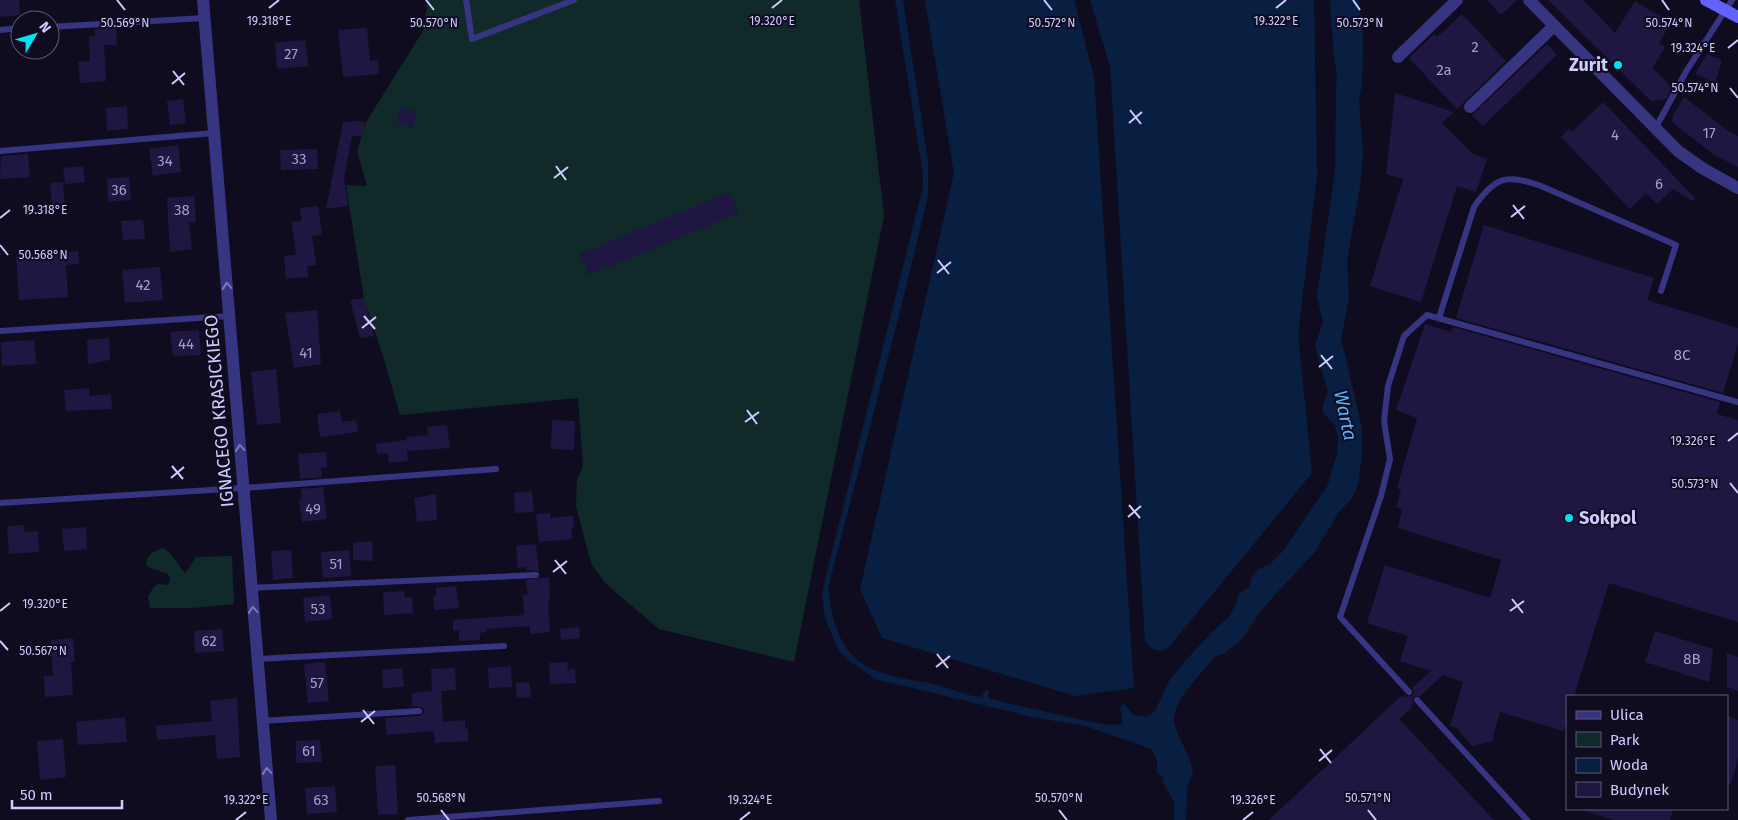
<svg xmlns="http://www.w3.org/2000/svg" width="1738" height="820" font-family="'Fira Sans',sans-serif">
<rect width="100%" height="100%" fill="#0f0c20"/>
<path fill="#0f2a29" d="M428,0H859L884,216L794,662L659,629L605,583L591,563L576,506L577,480L583,466L578,398L400,415L383,356L364,299L346,185L367,186L357,151L366,122L423,31Z
M163,548C171,552 179,566 185,573C190,568 192,562 196,557L232,556L234,604L193,608H150L148,596L153,588L158,584L168,585L170,579L168,574L148,567L146,562C149,553 154,551 163,548Z"/>
<path fill="#091f42" d="M895,0H903L928,161V196L902,304L828,588C832,621 840,656 874,670C893,678 914,680 934,684C950,688 965,696 981,697L986,690H989L988,696L990,699L1082,720L1109,725L1123,724L1120,707L1124,704L1134,715L1146,717L1155,711L1169,681L1185,661L1213,631L1229,617L1236,604L1238,595L1249,587L1252,576L1259,569L1270,564L1284,550L1328,485L1337,453L1338,437L1335,425L1323,413V404L1328,392L1315,346L1323,322L1317,296L1335,172L1336,89L1337,76L1334,56L1330,0H1359L1363,38L1362,84L1359,100L1363,155L1360,187L1347,261L1349,298L1341,339L1356,401L1362,429V453L1358,485L1352,498L1339,512L1314,553L1261,610L1242,639L1225,653L1214,657L1186,691L1179,702L1174,716V723L1178,735L1189,757L1193,771L1187,788L1186,820H1174V802L1163,783L1164,779L1157,772V761L1152,749L1085,726L1032,717L875,679L848,660L839,651L825,618L822,595L824,584L923,187V174Z
M925,0H1074L1094,77L1134,688L1075,696L882,638L860,589L954,173Z
M1090,0H1314L1317,175L1298,335L1312,473L1169,647L1161,651L1152,649L1145,641L1110,66Z"/>
<path fill="#1f1742" d="M0,0H19L20,15L0,17Z
M1487,0H1517L1501,15Z
M1548,0H1583L1615,33L1635,1L1671,23L1659,43L1665,47L1653,68L1672,88L1666,99L1651,101Z
M1462,14L1506,61L1457,109L1409,58L1434,34L1437,37Z
M116,28L117,45H104L106,81L80,83L78,62L90,61L89,36H95V29Z
M367,28L370,61L378,60L379,74L343,77L338,30Z
M305,40L308,66L277,69L275,43Z
M1547,44L1557,55L1483,126L1472,115Z
M1707,54L1722,60L1715,83L1695,74Z
M1395,93L1454,112L1442,123L1473,154L1487,159L1476,192L1457,186L1421,302L1370,286L1403,179L1386,174Z
M1684,97L1727,130L1738,136V167L1713,154L1672,122L1673,116Z
M183,99L186,123L170,125L167,101Z
M1603,102L1695,198L1692,201L1673,189L1657,204L1646,193L1630,209L1561,137L1569,129L1572,132Z
M127,106L128,129L107,131L106,108Z
M402,106L418,113L412,128L396,121Z
M355,121L365,122L362,136H352L344,179L348,206L326,209L343,122Z
M178,145L181,172L153,176L149,149Z
M317,149L318,169L281,170L280,150Z
M28,154L30,177L0,179L1,156Z
M83,166L85,182L65,184L63,168Z
M129,177L131,200L108,202L107,179Z
M63,182L65,205H52L50,183Z
M730,192L739,213L589,275L580,254Z
M194,196L196,222L189,223L192,249L170,252L167,198Z
M318,206L322,235L312,236L316,265L307,266L308,277L286,279L284,256L296,255L292,222L302,221L300,208Z
M143,220L145,239L123,240L121,221Z
M1484,225L1654,278L1647,300L1738,328V344L1723,393L1456,318Z
M78,251L79,264L66,265L68,297L19,300L16,256Z
M160,267L163,300L125,303L122,270Z
M364,298L374,336L360,338L350,300Z
M317,310L321,364L294,368L285,313Z
M1425,324L1451,332L1453,327L1720,402L1717,414L1738,420V622L1609,583L1574,696H1567V719L1563,731L1500,712L1492,741L1472,746L1457,728L1450,726L1463,682L1443,675L1420,696H1414L1412,699L1413,703L1410,706L1412,707L1399,719L1494,820H1269L1401,696L1402,698L1405,695L1408,697L1412,696L1414,693L1412,688L1431,671L1400,661L1408,636L1367,623L1385,565L1490,598L1501,560L1398,528L1402,509L1396,507L1401,490L1397,488L1417,418L1396,410Z
M199,330L201,355L173,356L170,332Z
M109,338L110,360L88,364L87,340Z
M34,340L36,364L2,366L1,342Z
M276,369L281,423L257,425L251,372Z
M89,388V396L111,394L112,409L66,411L64,390Z
M340,411L342,422L356,420L358,432L320,437L317,414Z
M552,420L575,421L574,450L551,449Z
M447,425L450,448L407,451L408,461L389,463L388,453L377,454L376,444L406,440V437L428,435L427,427Z
M326,452L327,467L321,468L322,477L300,479L298,454Z
M323,487L327,519L302,522L299,500L302,499L301,489Z
M532,491L534,512L515,513L514,493Z
M436,494L437,520L417,522L414,498Z
M550,513L551,518L573,516L574,528L571,529L572,539L539,542L536,514Z
M24,525V532L38,531L39,552L9,554L7,526Z
M86,527L87,549L64,551L62,529Z
M372,541L373,561L353,560V543Z
M536,544L539,571L526,570L525,567L518,568L516,546Z
M291,550L293,578L273,580L271,551Z
M349,550L351,576L323,578L321,552Z
M540,578H549L550,601H548L550,632L530,634V626L486,629V632L480,633V640L459,641V630L453,631V620L524,615L523,595H528L526,580Z
M456,586L459,608L434,610L433,596H436V588Z
M404,591L405,598L412,597L413,613L384,615L383,592Z
M330,595L332,619L305,622L303,598Z
M579,627L580,638L561,640L560,629Z
M222,629L224,651L195,653L194,631Z
M1655,631L1713,649L1709,682L1645,662Z
M73,638L75,661L71,662L73,695L45,697L44,676H53L51,640Z
M1727,653L1738,657V691L1727,687Z
M325,662L329,701L308,703L304,664Z
M567,662L568,670L575,669L576,683L550,684L549,663Z
M511,666L512,687L489,688L488,668Z
M402,668L404,687L383,688L382,670Z
M455,668L456,690L441,691L443,722L465,720V729H468V741L435,743L434,731L387,735L385,718L419,716L423,714L424,710L422,707L412,706V693L432,691L431,669Z
M529,682L531,697L517,698L516,683Z
M237,698L240,757L217,759L215,735L157,740L156,726L212,721L210,701Z
M1727,716L1738,720V758L1730,785H1727Z
M125,717L127,742L78,745L76,722Z
M63,739L66,777L40,780L37,741Z
M320,740L322,762L296,763V741Z
M395,765L398,814L378,815L375,766Z
M335,786L337,812L307,814L305,788Z
M1587,809H1673L1670,820H1615L1587,812Z"/>
<g fill="none" stroke-linecap="round" stroke-linejoin="round">
<path stroke="#373581" stroke-width="6" d="M466,0L472,39L574,0
M50,27L204,18
M0,30L20,28
M1655,129L1687,70L1732,0
M0,151L214,133
M1439,318L1474,207C1495,176 1507,174 1541,186L1676,245L1661,291
M0,331L229,316
M0,503L243,488L496,469
M251,588L536,575
M257,659L504,646
M1409,692L1340,617L1381,496L1390,459L1384,421L1388,386L1404,336L1427,315L1738,402
M1417,700L1527,820
M262,721L419,711
M408,820L659,801"/>
<path stroke="#373581" stroke-width="12" d="M1529,0L1678,151L1702,168L1738,188
M1398,57L1457,0
M1470,107L1554,26"/>
<path stroke="#373581" stroke-width="12" d="M203,0L271,820"/>
<path stroke="#6462ff" stroke-width="12" d="M1706,0L1738,17"/>
</g>
<defs><path id="oneway-chevron" d="M-2-3.5L2.5 0L-2 3.5" fill="none" stroke-width="1.6" stroke-linecap="round" stroke-linejoin="round" transform="scale(1.25)"/></defs>
<g stroke="#7c78ba">
<use href="#oneway-chevron" transform="translate(227 286) rotate(-95)"/>
<use href="#oneway-chevron" transform="translate(240 448) rotate(-95)"/>
<use href="#oneway-chevron" transform="translate(253 610) rotate(-95)"/>
<use href="#oneway-chevron" transform="translate(267 771) rotate(-95)"/>
</g>
<path fill="none" stroke="#d0cbff" stroke-width="2" d="M117,0L125,10M426,0L434,10M1044,0L1052,10M1353,0L1360,10M1662,0L1669,10M269,8L279,0M772,8L782,0M1276,8L1286,0M1728,48L1738,40M173,71L184,85M172,84L185,73M1730,88L1738,98M1130,110L1141,124M1129,123L1142,112M556,166L566,180M554,178L568,167M1513,205L1524,219M1511,217L1525,206M0,218L10,210M0,245L8,255M938,260L949,274M937,273L951,262M364,316L375,329M362,328L376,317M1321,355L1332,369M1319,367L1333,356M747,410L757,424M745,422L759,412M1728,441L1738,433M172,466L183,479M171,478L184,467M1730,483L1738,493M1129,505L1140,518M1128,517L1141,506M555,560L566,574M553,572L567,561M1512,599L1523,613M0,611L10,603M1510,611L1524,601M0,641L8,650M937,654L948,668M936,667L950,656M363,710L374,724M361,722L375,711M1320,749L1331,763M1319,761L1332,750M441,810L449,820M1059,810L1067,820M1368,810L1376,820M236,820L246,812M740,820L750,812M1243,820L1253,812"/>
<g fill="#00e0f6" stroke="#0f0c20" stroke-width="2">
<circle cx="1618" cy="65" r="5"/>
<circle cx="1569" cy="518" r="5"/>
</g>
<g text-anchor="middle" stroke-width="4" stroke-linejoin="round" paint-order="stroke">
<g font-size="15" fill="#a49ed0">
<text x="1475" y="52">2</text>
<text x="291" y="59">27</text>
<text x="1444" y="75">2a</text>
<text x="1709" y="138">17</text>
<text x="1615" y="140">4</text>
<text x="299" y="164">33</text>
<text x="165" y="166">34</text>
<text x="1659" y="189">6</text>
<text x="119" y="195">36</text>
<text x="182" y="215">38</text>
<text x="143" y="290">42</text>
<text x="186" y="349">44</text>
<text x="306" y="358">41</text>
<text x="1682" y="360">8C</text>
<text x="313" y="514">49</text>
<text x="336" y="569">51</text>
<text x="318" y="614">53</text>
<text x="209" y="646">62</text>
<text x="1692" y="664">8B</text>
<text x="317" y="688">57</text>
<text x="309" y="756">61</text>
<text x="321" y="805">63</text>
</g>
<g font-size="18" font-weight="bold" fill="#d0cbff" stroke="#0f0c20" text-anchor="end">
<text x="1608" y="71">Zurit</text>
<text x="1579" y="524" text-anchor="start">Sokpol</text>
</g>
<g font-size="18" fill="#d0cbff" stroke="#0f0c20">
<text transform="translate(219 411) rotate(-95)" y="6">IGNACEGO KRASICKIEGO</text>
</g>
<g font-size="19" font-style="italic" fill="#59b4ff" stroke="#0f0c20">
<text transform="translate(1346 415) rotate(78)" y="7">Warta</text>
</g>
</g>
<g font-size="12" text-anchor="middle" fill="#d0cbff" stroke="#0f0c20" stroke-width="4" stroke-linejoin="round" paint-order="stroke">
<text x="269" y="25">19.318°E</text>
<text x="772" y="25">19.320°E</text>
<text x="1276" y="25">19.322°E</text>
<text x="1360" y="27">50.573°N</text>
<text x="125" y="27">50.569°N</text>
<text x="434" y="27">50.570°N</text>
<text x="1052" y="27">50.572°N</text>
<text x="1669" y="27">50.574°N</text>
<text x="1693" y="52">19.324°E</text>
<text x="1695" y="92">50.574°N</text>
<text x="45" y="214">19.318°E</text>
<text x="43" y="259">50.568°N</text>
<text x="1693" y="445">19.326°E</text>
<text x="1695" y="488">50.573°N</text>
<text x="45" y="608">19.320°E</text>
<text x="43" y="655">50.567°N</text>
<text x="441" y="802">50.568°N</text>
<text x="1059" y="802">50.570°N</text>
<text x="1368" y="802">50.571°N</text>
<text x="246" y="804">19.322°E</text>
<text x="750" y="804">19.324°E</text>
<text x="1253" y="804">19.326°E</text>
</g>
<rect x="1566" y="695" width="162" height="115" fill="#0f0c20" stroke="#5c5879"/>
<rect x="1576" y="711" width="25" height="8" fill="#373581" stroke="#5c5879"/>
<text x="1610" y="720" font-size="15" fill="#d0cbff">Ulica</text>
<rect x="1576" y="732" width="25" height="15" fill="#0f2a29" stroke="#5c5879"/>
<text x="1610" y="745" font-size="15" fill="#d0cbff">Park</text>
<rect x="1576" y="758" width="25" height="15" fill="#091f42" stroke="#5c5879"/>
<text x="1610" y="770" font-size="15" fill="#d0cbff">Woda</text>
<rect x="1576" y="782" width="25" height="15" fill="#1f1742" stroke="#5c5879"/>
<text x="1610" y="795" font-size="15" fill="#d0cbff">Budynek</text>
<g transform="translate(35 35) rotate(52)"><circle r="24" fill="#0f0c20" stroke="#5c5879"/>
<path d="M0-4L9 19L0 12L-9 19Z" fill="#00e0f6"/>
<text y="-8" font-size="14" font-weight="bold" text-anchor="middle" fill="#d0cbff">N</text>
</g>
<path d="M12 800v8h110v-8" fill="none" stroke="#d0cbff" stroke-width="2.5"/>
<text x="20" y="800" font-size="15" fill="#d0cbff" stroke="#0f0c20" stroke-width="4" paint-order="stroke">50 m</text>
</svg>
